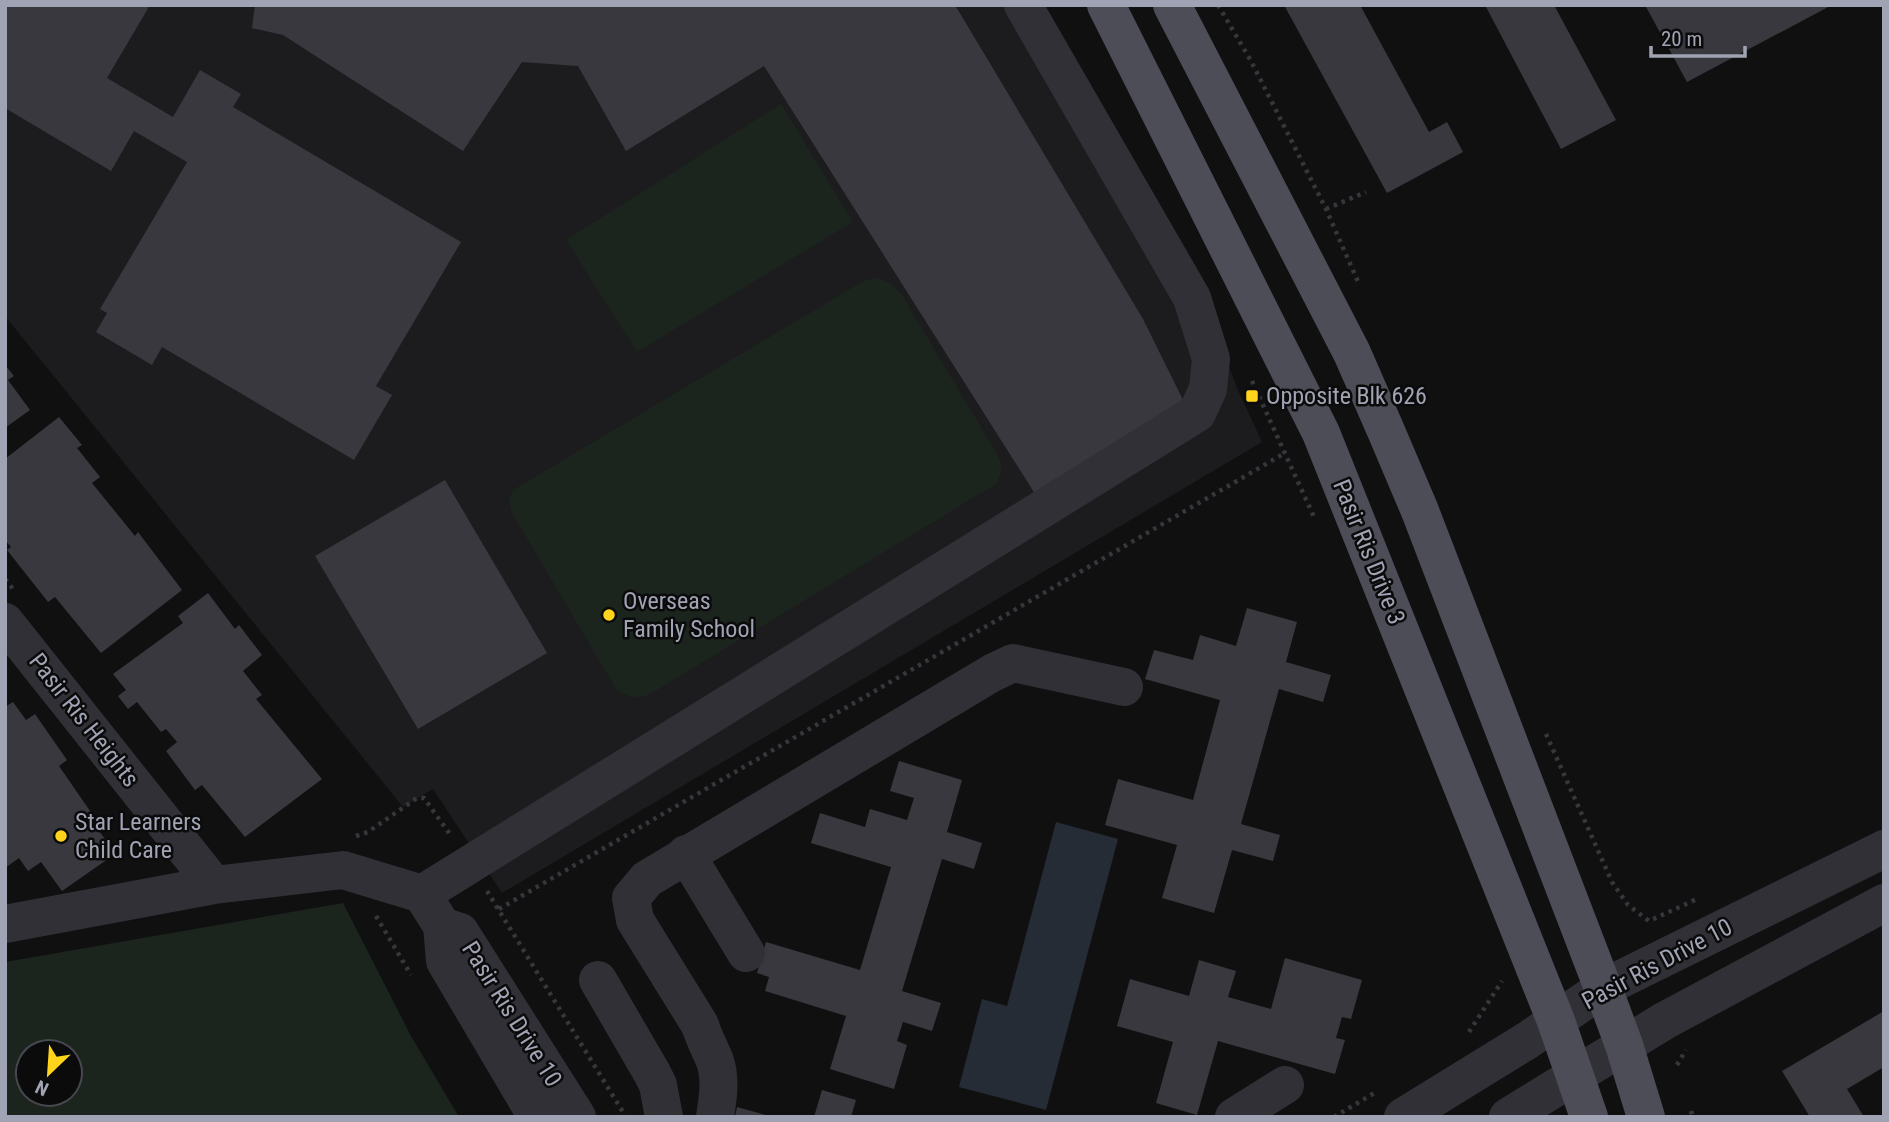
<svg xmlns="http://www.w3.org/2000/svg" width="1889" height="1122" font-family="'Roboto Condensed',sans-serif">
<rect width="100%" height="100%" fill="#101011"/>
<path fill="#1c1c1e" d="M5,5H1039L1204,299L1237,388L1262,442L502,893L433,789L403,807L5,316Z"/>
<path fill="#1c241e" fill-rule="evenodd" d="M781,104L853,222L637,352L566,240Z
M878,278L891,283L902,295L996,452C1003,465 1003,471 996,484L652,693C638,700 628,697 616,689L512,513L509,499L513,490L855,286L866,280Z
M343,903L411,1036L459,1117H5V962ZM28,1052H70V1094H28Z"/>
<path fill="#252c35" d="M1056,822L1118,839L1046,1110L959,1087L982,999L1007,1006Z"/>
<path fill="#39383e" d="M5,5H150L107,78L173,117L200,70L241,94L233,107L461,242L376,386L392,395L354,460L162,347L152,365L96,332L107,313L100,309L187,162L134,131L111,171L5,108Z
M255,5H955L1143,319L1186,406L1037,497L764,66L626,151L578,66L522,62L463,151L283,35L252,28Z
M1284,5H1360L1429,132L1447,122L1463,152L1387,193Z
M1485,5H1554L1616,120L1561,149Z
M1645,5H1832L1687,82Z
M5,365L14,376L8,380L30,410L5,428Z
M59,417L82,445L77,448L100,477L92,483L135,536L138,532L182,590L101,653L55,597L48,602L7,550L11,547L5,540V459Z
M445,480L547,653L418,729L315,556Z
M208,593L235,629L239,625L262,655L243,671L262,695L256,699L322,779L245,837L202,785L195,790L166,751L177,742L166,729L161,732L137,702L128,709L118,696L126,690L113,674L183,623L178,616Z
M1247,608L1297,622L1286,662L1331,675L1323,702L1279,689L1241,824L1280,835L1273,861L1232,850L1214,913L1162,898L1177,845L1105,825L1118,779L1193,800L1220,700L1145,679L1154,650L1193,660L1200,635L1236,646Z
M13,702L26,720L35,714L67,760L59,766L99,824L96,826L115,854L62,891L41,862L28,871L19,858L5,868V707Z
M899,761L962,780L947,832L982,843L974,869L942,859L902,991L941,1003L932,1031L903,1022L897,1041L907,1045L894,1089L830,1069L846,1016L765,991L769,977L757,973L766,942L860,970L891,867L811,843L820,813L865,827L870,809L907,820L914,798L890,791Z
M1285,958L1362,980L1351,1019L1342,1017L1336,1038L1345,1040L1335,1074L1218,1041L1197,1115L1156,1103L1173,1042L1117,1026L1130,979L1189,996L1199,960L1236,971L1228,997L1271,1009Z
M1884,1011V1067L1847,1089L1864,1117H1810L1782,1071Z
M822,1090L856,1100L851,1117H814Z
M737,1107L769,1116L768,1117H735Z"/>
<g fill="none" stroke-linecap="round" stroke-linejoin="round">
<path stroke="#36373d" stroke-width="4.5" stroke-dasharray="3.5 5" stroke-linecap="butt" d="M1218,5L1251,61L1326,209L1359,284
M1326,209L1366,192
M1252,381L1314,517
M5,579L13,589
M1546,734L1612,882L1628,905L1649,921L1699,898
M356,836L368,832L417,798H424L452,837
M487,891L626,1117
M499,909L1285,453
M376,916L411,975
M1469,1032L1502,981
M1677,1065L1686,1050
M1691,1111L1693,1117
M1334,1117L1376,1092"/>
<path stroke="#303036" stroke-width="38" d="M5,622L214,885
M686,854L746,953
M422,894L1197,413L1208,389L1211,359L1192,298L1023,5
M5,924L214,885L343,870L422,894L442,926L445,961L537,1117
M442,926L460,932L577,1117
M598,980L652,1073L658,1085L664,1117
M715,1117C718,1098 721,1079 715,1061C710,1049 704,1038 700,1025L635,920L631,898L647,879L992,673L1013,663L1124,687
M1234,1117L1285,1085
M1403,1117L1528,1040L1603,988L1884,849
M1508,1117L1664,1021L1884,903"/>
<path stroke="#4c4d56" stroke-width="38" d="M1106,5L1321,433L1556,1021L1589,1117
M1172,5L1352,353L1386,431L1420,511L1603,988L1624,1045L1646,1117"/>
</g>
<g fill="#ffd41a" stroke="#0b0b0c" stroke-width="2.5">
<rect x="1245" y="389" width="14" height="14" rx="3.5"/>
<circle cx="609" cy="615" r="7"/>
<circle cx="61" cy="836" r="7"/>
</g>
<g text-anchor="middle" stroke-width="5" stroke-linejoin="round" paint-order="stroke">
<g font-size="24" fill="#a0a3b3" stroke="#0b0b0c" text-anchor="start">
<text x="1266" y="404">Opposite Blk 626</text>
<text x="623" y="609">Overseas<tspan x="623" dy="28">Family School</tspan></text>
<text x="75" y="830">Star Learners<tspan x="75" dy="28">Child Care</tspan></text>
</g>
<g font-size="24" fill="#a0a3b3" stroke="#0b0b0c">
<text transform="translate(1369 552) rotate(68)" y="8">Pasir Ris Drive 3</text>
<text transform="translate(84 720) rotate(52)" y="8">Pasir Ris Heights</text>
<text transform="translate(1657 964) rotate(-28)" y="8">Pasir Ris Drive 10</text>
<text transform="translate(512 1014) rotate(58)" y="8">Pasir Ris Drive 10</text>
</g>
</g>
<rect width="1889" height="1122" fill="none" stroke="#a0a3b3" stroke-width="14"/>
<g transform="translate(49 1073) rotate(205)"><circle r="33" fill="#0b0b0c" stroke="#47484f" stroke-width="2"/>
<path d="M0-5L12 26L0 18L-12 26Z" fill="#ffd41a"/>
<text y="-10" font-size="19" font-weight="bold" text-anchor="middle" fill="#a0a3b3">N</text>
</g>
<path d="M1651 46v10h94v-10" fill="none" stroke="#a0a3b3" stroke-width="3.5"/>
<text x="1661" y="46" font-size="21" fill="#a0a3b3" stroke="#0b0b0c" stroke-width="5" paint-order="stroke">20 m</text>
</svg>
